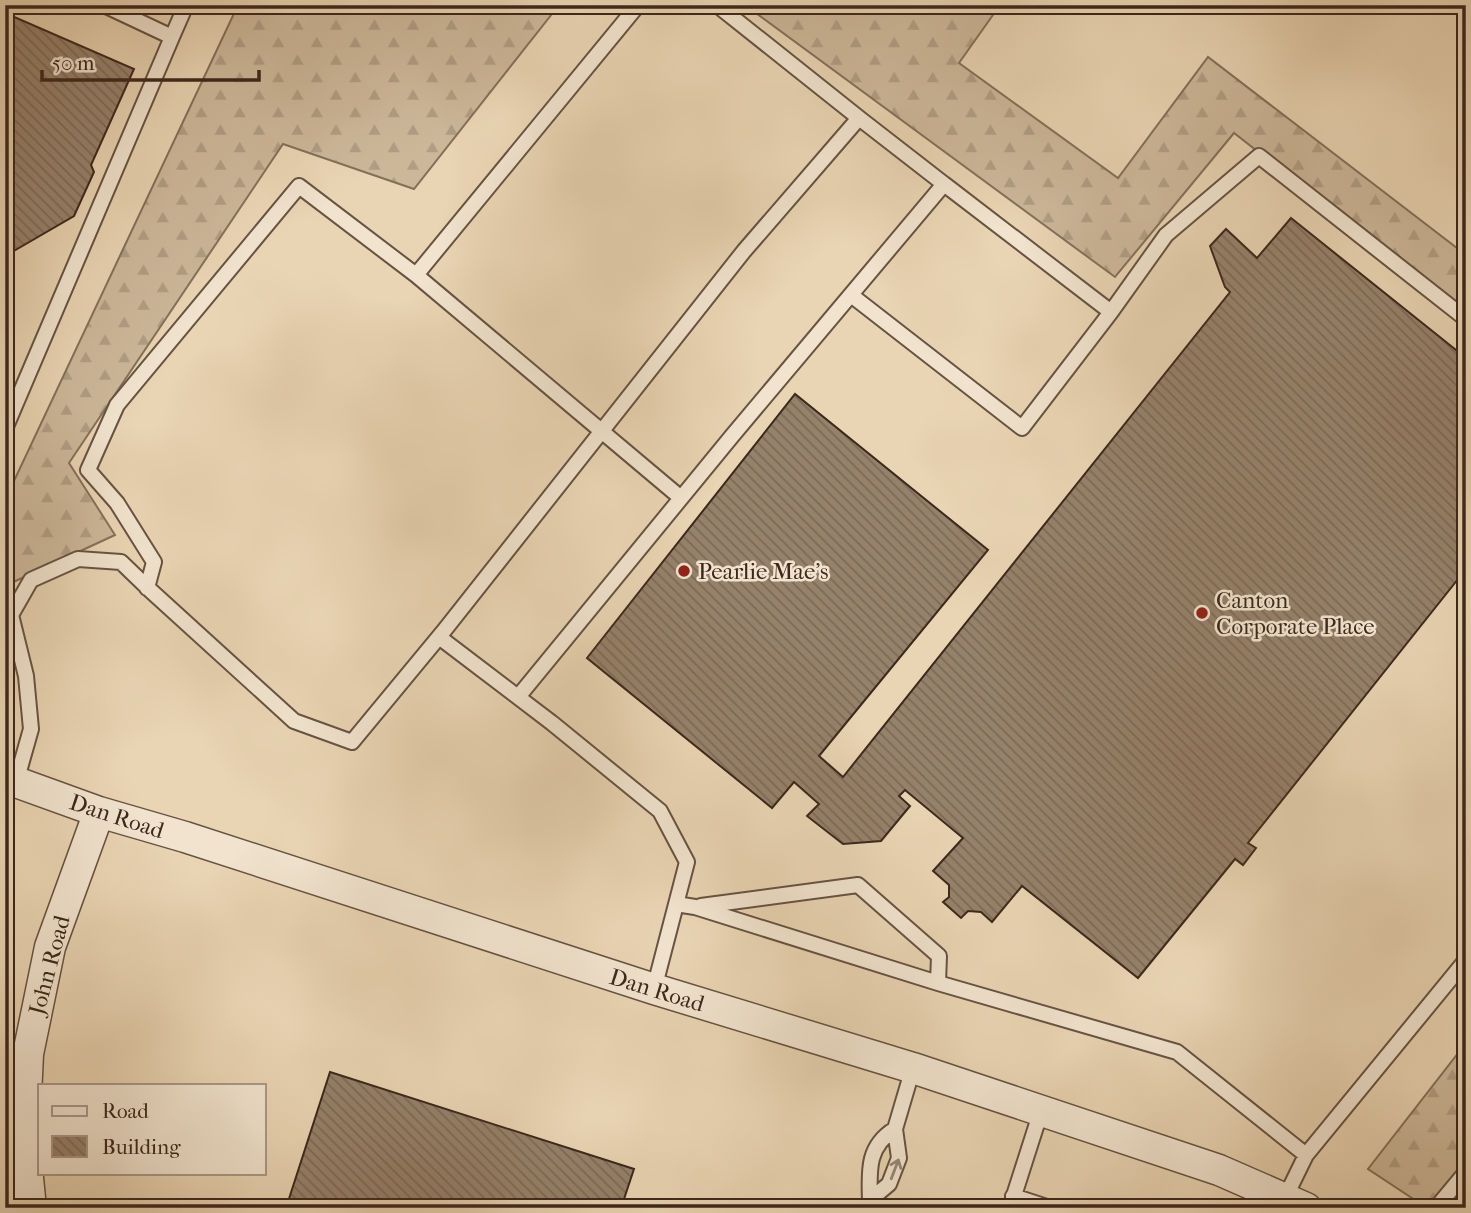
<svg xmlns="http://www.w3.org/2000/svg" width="1471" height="1213" font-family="'IM FELL French Canon',serif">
<defs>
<pattern id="forest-firs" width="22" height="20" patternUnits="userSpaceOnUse" patternTransform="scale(1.75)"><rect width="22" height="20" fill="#ccb799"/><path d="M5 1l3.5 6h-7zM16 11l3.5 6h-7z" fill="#b09d83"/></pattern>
<pattern id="building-back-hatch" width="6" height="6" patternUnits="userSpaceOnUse" patternTransform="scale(1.75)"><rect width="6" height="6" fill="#96816b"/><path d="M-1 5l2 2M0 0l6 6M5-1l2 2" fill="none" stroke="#7c6a57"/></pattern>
</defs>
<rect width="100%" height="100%" fill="#e9d4b3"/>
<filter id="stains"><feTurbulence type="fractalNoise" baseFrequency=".00286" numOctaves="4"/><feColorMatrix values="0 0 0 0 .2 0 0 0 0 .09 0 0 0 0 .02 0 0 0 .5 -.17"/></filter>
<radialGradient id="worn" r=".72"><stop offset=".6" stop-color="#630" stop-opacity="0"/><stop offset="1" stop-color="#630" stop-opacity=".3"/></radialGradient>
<path fill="url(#forest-firs)" stroke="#84705a" stroke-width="2" d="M238,5H559L414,189L283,144L69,463L115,535L7,585L10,734H5V500Z
M745,5H1000L959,63L1118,178L1208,57L1466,255V314L1234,133L1115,277Z
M1466,1043V1177L1443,1208H1427L1368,1169Z"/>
<path fill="url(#building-back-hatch)" stroke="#3c281c" stroke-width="2" d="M5,13L134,69L91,165L94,172L74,216L5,256Z
M1291,218L1466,358V569L1248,843L1256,848L1243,865L1235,859L1138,978L1022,886L992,922L981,912L968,911L961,918L943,902L949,897V885L933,871L963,838L905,790L899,796L910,806L881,841L843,844L807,816L819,804L794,782L772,808L587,658L795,394L988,550L819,756L843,777L1230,292L1225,287L1210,246L1226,229L1257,258Z
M330,1072L634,1169L621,1208H286Z"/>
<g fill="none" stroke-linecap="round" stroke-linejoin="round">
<defs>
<path id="lane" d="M172,37L186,5
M416,275L681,498
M851,295L1022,428L1111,312L944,184
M1111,312L1166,235L1259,156L1466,319
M5,429L172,37L104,5
M147,588L154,562L117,503L88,470L117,405L299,186L416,275L638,5
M439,637L552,723L660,811L687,862L654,989
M518,697L732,436L944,184L859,118
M16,782L31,729L26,676L11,615L31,580L78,559L121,562L150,590L294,721L352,742L443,632L744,251L859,118L717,5
M676,904L695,907L938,983L1177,1052L1306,1155L1285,1198
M701,906L858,885L939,956L938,983
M1306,1155L1466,960
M1013,1196L1050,1208
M870,1200L889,1184L899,1158L895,1129L913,1068
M870,1200C869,1171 867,1146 895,1129
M1010,1208L1041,1111
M1436,1208L1466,1172"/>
<path id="street" d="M5,778L99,812L185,837L654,989L913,1068L1219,1170L1306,1208
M31,1208L24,1138L28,1054L50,947L99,812"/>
</defs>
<use href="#lane" stroke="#675342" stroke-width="18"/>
<use href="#street" stroke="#675342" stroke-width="33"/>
<use href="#lane" stroke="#f1e3ce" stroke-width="14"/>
<use href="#street" stroke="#f1e3ce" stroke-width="30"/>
</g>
<defs><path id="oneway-shaft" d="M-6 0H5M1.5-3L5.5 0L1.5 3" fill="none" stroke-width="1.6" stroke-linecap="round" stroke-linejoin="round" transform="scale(1.75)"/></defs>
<use stroke="#968675" href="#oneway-shaft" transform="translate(895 1169) rotate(-69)"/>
<g fill="#8f2418" stroke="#f1e3ce" stroke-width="2.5">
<circle cx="684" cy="571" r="7"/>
<circle cx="1202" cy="613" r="7"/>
</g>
<g text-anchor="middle" stroke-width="5" stroke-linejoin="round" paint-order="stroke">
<g font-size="23" fill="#3c281c" stroke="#f1e3ce" text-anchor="start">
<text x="698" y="579">Pearlie Mae's</text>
<text x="1216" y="608">Canton<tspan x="1216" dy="26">Corporate Place</tspan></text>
</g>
<g font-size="23" fill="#3c281c" stroke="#f1e3ce">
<text transform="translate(117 816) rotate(18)" y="8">Dan Road</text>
<text transform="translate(49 965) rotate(-75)" y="8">John Road</text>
<text transform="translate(657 990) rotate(17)" y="8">Dan Road</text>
</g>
</g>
<rect width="1471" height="1213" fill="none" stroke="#e9d4b3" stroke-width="28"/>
<rect x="7" y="7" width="1457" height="1199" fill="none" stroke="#3c281c" stroke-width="3.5"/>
<rect x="14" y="14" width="1443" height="1185" fill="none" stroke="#3c281c" stroke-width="2"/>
<rect x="38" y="1084" width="228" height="91" fill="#f1e3ce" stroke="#a99887" stroke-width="2"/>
<rect x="52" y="1106" width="35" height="10" fill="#f1e3ce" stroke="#a99887" stroke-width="2"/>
<text x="102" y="1118" font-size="21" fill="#3c281c">Road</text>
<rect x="52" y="1136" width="35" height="21" fill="url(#building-back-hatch)" stroke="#a99887" stroke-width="2"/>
<text x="102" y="1154" font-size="21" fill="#3c281c">Building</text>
<path d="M42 70v10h217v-10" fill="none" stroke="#3c281c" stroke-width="3.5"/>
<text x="52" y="70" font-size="21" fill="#3c281c" stroke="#f1e3ce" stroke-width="5" paint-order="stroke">50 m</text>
<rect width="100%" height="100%" filter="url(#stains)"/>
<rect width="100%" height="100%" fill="url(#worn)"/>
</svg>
